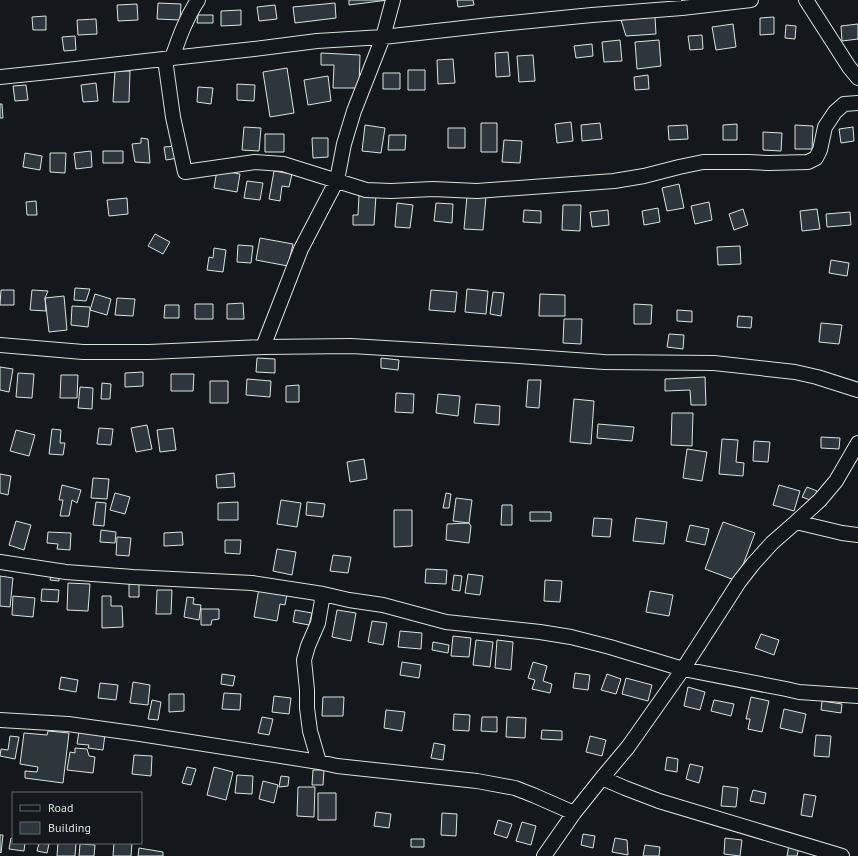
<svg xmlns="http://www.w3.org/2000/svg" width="858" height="856" font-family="'PT Sans',sans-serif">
<rect width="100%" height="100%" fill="#14181c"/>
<path fill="#2c363c" stroke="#d8e6dc" d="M349,0H388L349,5Z
M457,0H473L474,5L458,7Z
M158,3L181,4L180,20L157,19Z
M335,3L336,18L295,23L293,7Z
M137,4L138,20L118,21L117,5Z
M275,5L277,19L259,21L257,7Z
M241,10V25L221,26V11Z
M198,15H213V23H197Z
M46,16V30H33L32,17Z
M655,17L656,34L626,36L621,20Z
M774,17V34L760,35V18Z
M96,19L97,34L78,35L77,20Z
M733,24L736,47L716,50L712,27Z
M858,24V39L842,41L841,26Z
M786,25L796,26L795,39L785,38Z
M702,35L703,49L690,50L688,36Z
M75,36L76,50L64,51L62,37Z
M620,40L622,61L604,62L602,42Z
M659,40L661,66L637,69L635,42Z
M592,44L593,56L576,58L574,46Z
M508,52L510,76L496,77L495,53Z
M321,53L360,55L359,88H333L334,65H321Z
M533,55L535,81L519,82L517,56Z
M453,59L455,83L438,84L437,60Z
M287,68L294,113L270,117L263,72Z
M408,70H425V90H408Z
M115,71H130L129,102H113Z
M383,73H400V89H383Z
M648,75L649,89L635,90L634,77Z
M328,76L331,101L308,105L304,80Z
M96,83L98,101L83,102L81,85Z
M237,84L255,85L254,101L237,100Z
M26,85L28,100L15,101L13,86Z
M198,87L213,88L211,104L197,102Z
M0,104H2L3,118H0Z
M571,122L573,141L557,143L555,124Z
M481,123H497V152H481Z
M600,123L602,139L582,141L581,125Z
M737,124V140H723V125Z
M365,125L385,128L381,153L362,151Z
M687,125L688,139L669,140L668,126Z
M795,125L813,126L812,149H795Z
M244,127L261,128L259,151L242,150Z
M853,127L854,141L841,143L839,129Z
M448,128H465V148H448Z
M763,132L782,133L781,151L763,150Z
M265,134H284V152H265Z
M389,135H406L405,150H388Z
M141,138L148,139L150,163L135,162L132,144L141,143Z
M312,138H328V157L313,158Z
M504,140L522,141L520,163L502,162Z
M177,146L178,158L166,160L164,147Z
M91,151L92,167L76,169L74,153Z
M103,151H123V163H103Z
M25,153L42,156L40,170L23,167Z
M50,153H66L65,173L50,172Z
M217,170L240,174L237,192L214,188Z
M274,171L292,174L289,187L282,186L280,201L269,199Z
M247,181L263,183L260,200L244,198Z
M679,184L684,208L667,211L662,188Z
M359,195H376L374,225H353V215H358Z
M467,196L486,197L483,230L464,229Z
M127,198L128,214L109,216L107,200Z
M36,201L37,215H27L26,202Z
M709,202L712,220L695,224L691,206Z
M397,203L413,205L410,228L395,227Z
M436,203L453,204L452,223L434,221Z
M563,205H581L580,231L562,230Z
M658,208L660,222L644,225L642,211Z
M743,209L748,225L734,230L729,214Z
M817,209L820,229L802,231L800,211Z
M524,210L541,211V223L523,222Z
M608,210L609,225L592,227L590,212Z
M850,212L851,225L827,227L826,214Z
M155,234L170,242L163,254L148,246Z
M260,238L293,244L288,266L256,260Z
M238,245L253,246L251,263L237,262Z
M740,246L741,264L718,265L717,247Z
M214,248L226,250L223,272L207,270L209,257L213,258Z
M831,260L849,263L847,276L829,273Z
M75,288L90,289L86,301L74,300Z
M467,289L488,291L486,314L465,312Z
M1,290H14V305H0Z
M32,290L48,291L45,298L46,311L30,310Z
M431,290L457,292L455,312L429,310Z
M493,292L504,293L501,316L490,314Z
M95,294L111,299L107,315L90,310Z
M540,294L565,295V316H539Z
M64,296L67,330L49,332L45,298Z
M117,298L135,299L133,316L115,315Z
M243,303L244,319H227V304Z
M195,304H213V319H195Z
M634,304L652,305L651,324H634Z
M165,305H179V318H164Z
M72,306L90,307V310L88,327L71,325Z
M677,310L692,311V322L677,321Z
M738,316L752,317L751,328L737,327Z
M564,319H582L581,344L563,343Z
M821,323L842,325L839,344L819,342Z
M669,334L684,335L683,349L667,347Z
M257,358L275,359V373L256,372Z
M381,358L399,360L398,370L381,368Z
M0,367L13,369L9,392L0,390Z
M143,372V386L125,387V373Z
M18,373L34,374L32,398L16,397Z
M171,374H194L193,391H171Z
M61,375H78L77,398H60Z
M705,377L706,405H691L690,390L665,391V379Z
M247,379L271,381L270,397L246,395Z
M528,380H541L539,408L526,407Z
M210,381H228V403H210Z
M102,383L111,384L110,399H101Z
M299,385V402H286V386Z
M80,387L93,388L92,409L78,408Z
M396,393L414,394L413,413L395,412Z
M438,394L460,396L458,416L436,413Z
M574,399L594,401L591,444L570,442Z
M476,404L500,406L499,425L474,423Z
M672,413H693L692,446L671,445Z
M598,424L634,427L632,441L597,438Z
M147,425L152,449L136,452L131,428Z
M99,428L113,429L111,445L97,444Z
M173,428L176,450L160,452L157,430Z
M52,429L61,430L60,443H65L63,455L49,454Z
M16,430L35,435L29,456L10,451Z
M821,437L840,438L839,449L821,448Z
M722,439L738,440L736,462L744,463L743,476L719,474Z
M754,441L770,442L768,462L753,461Z
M687,449L707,452L702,481L683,478Z
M364,459L367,479L350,482L347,462Z
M234,473L235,487L217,488L216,475Z
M0,474L11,476L8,495L0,493Z
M93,478L109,479L107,499L91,498Z
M62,485L81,490L77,503L72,500L69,516H60L63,500H59Z
M779,485L800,491L794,511L773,505Z
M807,487L817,491L813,501L802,497Z
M115,493L130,497L125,514L110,510Z
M446,493L451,494L449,508H443Z
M456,498L472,500L469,523L453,521Z
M281,500L301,503L297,527L277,524Z
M96,502L106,503L104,526L93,525Z
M238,502V520H218V503Z
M307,502L325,504L323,517L306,515Z
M502,505H512V525H501Z
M394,510H412V546L394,547Z
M530,512H551V521H530Z
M594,518L612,519L610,537L592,536Z
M636,518L667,522L664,544L633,541Z
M16,521L31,525L24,550L9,545Z
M723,522L755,533L737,581L705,569Z
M469,523L471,526L469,543L446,540L447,524Z
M690,525L709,529L705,545L686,541Z
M101,530L116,532L115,543L100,542Z
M48,532L71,533L70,550L57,549L58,544L47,543Z
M182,532L183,545L164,546V533Z
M117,537L131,538L129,556L116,555Z
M225,540H241L240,554L225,553Z
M277,549L296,552L292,575L273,571Z
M333,555L351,557L348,573L330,571Z
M426,569L447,570L446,584L425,583Z
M51,574H59V581L50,580Z
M468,574L483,576L480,595L465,593Z
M454,575L462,576L460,591L452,590Z
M0,576L13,578L10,607L0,606Z
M545,580L562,581L560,602L544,601Z
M129,581H139V597H129Z
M68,583L90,584L88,611L67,610Z
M259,588L287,594L285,605L280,604L277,621L254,617Z
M42,589L59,590L58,602L41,601Z
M157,590H172L171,614H156Z
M650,591L673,595L669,616L646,612Z
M13,596L35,598L33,617L12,615Z
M102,596H111V606H122L123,627L102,628Z
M187,597L194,598L193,604L201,605L199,620L184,617Z
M201,609H219V619L212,620L211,625H201Z
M295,610L312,613L309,625L293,622Z
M337,610L356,613L351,641L332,637Z
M372,621L387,623L383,645L368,642Z
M400,631L422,633L421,649L398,647Z
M761,634L779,640L774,655L755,648Z
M453,636L471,638L469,657L451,656Z
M476,640L493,642L490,667L473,665Z
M497,640L513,642L511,670L495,668Z
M433,642L449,645L448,653L432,650Z
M402,662L421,665L419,678L400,675Z
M533,662L547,666L543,681L552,684L550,693L532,689L535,680L528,678Z
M575,673L590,675L588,690L573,688Z
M222,674L235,676L233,686L221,684Z
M607,674L621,679L616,694L601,690Z
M61,677L78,680L76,692L59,689Z
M626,678L652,685L648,701L622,694Z
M133,682L150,685L148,705L130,703Z
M100,683L118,685L116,700L98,698Z
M688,687L705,692L700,710L684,706Z
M224,693L241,694L240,710L222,709Z
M169,694H184V711L169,712Z
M274,696L291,698L289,714L272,712Z
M323,697H344L343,716H322Z
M751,697L769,701L762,732L748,729L750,719H746Z
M152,700L161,702L158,720L148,719Z
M714,700L734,704L731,716L711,711Z
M822,701L842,704L841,713L821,710Z
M784,709L806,714L802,733L780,728Z
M386,710L405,712L402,731L384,728Z
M454,714L470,715L469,731L453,730Z
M262,717L273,719L269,735L258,733Z
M482,717H497V732L481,731Z
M507,717L526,718L525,738L506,737Z
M542,730L562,731V740L541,739Z
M48,731L69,733L63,783L25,778V771L37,772L38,767L20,764L24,733L47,735Z
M79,731L105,734L103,750L88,748L89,745L77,744Z
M816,735L831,736L829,757L814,756Z
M10,736L19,737L15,759L0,756L1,749L8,750Z
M590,736L606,740L602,756L586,752Z
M434,743L445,745L443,760L431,758Z
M75,748L87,749L89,756L95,757L93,773L67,770L70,752L75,753Z
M134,755L152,756L151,776L132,774Z
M667,757L678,759L677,772L665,770Z
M690,764L703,767L699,783L686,779Z
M187,767L196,769L191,785L182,783Z
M214,767L233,772L226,800L207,795Z
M313,770H324L323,785H312Z
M237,775L253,776L252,794L235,793Z
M281,776L289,777L288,786L279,787Z
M263,781L278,785L274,803L259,799Z
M723,786L738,788L736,807L721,806Z
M298,787H315L314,817L297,816Z
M753,790L766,793L764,804L750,801Z
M318,793H336V820H318Z
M804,794L816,796L812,817L801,815Z
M376,812L391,814L389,828L374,826Z
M442,813L457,814L456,836L441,835Z
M498,820L512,824L507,838L494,834Z
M522,822L536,826L531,845L516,841Z
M583,834L595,836L593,848L581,845Z
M0,835H3L1,853L0,852Z
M11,838L13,839V843H25L24,851L9,849Z
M615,838L627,840L628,855L612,852Z
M725,838L742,840L740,856L724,854Z
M411,839H424V847H411Z
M39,843L49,844L47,853L37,851Z
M58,843H76L75,856H57Z
M114,843H132L131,856H113Z
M80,844L95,845L94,856H79Z
M645,845L660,847L659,856H643Z
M789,845L799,847L797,856H787Z
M139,848L163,852V856H138Z"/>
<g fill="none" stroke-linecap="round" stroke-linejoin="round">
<defs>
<path id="street" d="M806,0L849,67L858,78
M172,58C179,38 186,18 198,0
M165,59L173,117L185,172L255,162L283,164L366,190L391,191L433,189L477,191L614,181L644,176L679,167L703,162H749L768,163L808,162L816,158L820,150L825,127L835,112L844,104L858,103
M0,77L49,72L172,58L254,49L317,41L383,37L490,25L592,15L682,8L751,0
M0,345L83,352H149L263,347L351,346L503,355L604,362L714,363L795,372L817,377L858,390
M263,347L301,249L337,180L344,144L354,111L383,37L393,0
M796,522L842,533L858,535
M0,562L66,572L133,577L252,583L323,594L349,600L383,605L446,622L540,632L571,637L610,647L683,669L786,689L799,692L858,696
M0,720L68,724L140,734L319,762L337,766L477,781L515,788L533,795L574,813
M319,762L310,731L307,708V690L304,660L308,646L318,623L323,594
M602,778L625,788L659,801L842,856
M544,856L574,813L602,778L628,747L683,669L723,607L739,582L753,564L772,543L796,522L820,500L836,481L858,443"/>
</defs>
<use href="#street" stroke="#d8e6dc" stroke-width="16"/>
<use href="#street" stroke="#14181c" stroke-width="14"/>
</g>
<rect x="12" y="792" width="130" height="52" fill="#14181c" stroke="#626a69"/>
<rect x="20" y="805" width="20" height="6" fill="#14181c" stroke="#626a69"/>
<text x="48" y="812" font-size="12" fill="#d8e6dc">Road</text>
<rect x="20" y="822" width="20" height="12" fill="#2c363c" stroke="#626a69"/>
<text x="48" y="832" font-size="12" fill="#d8e6dc">Building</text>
</svg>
